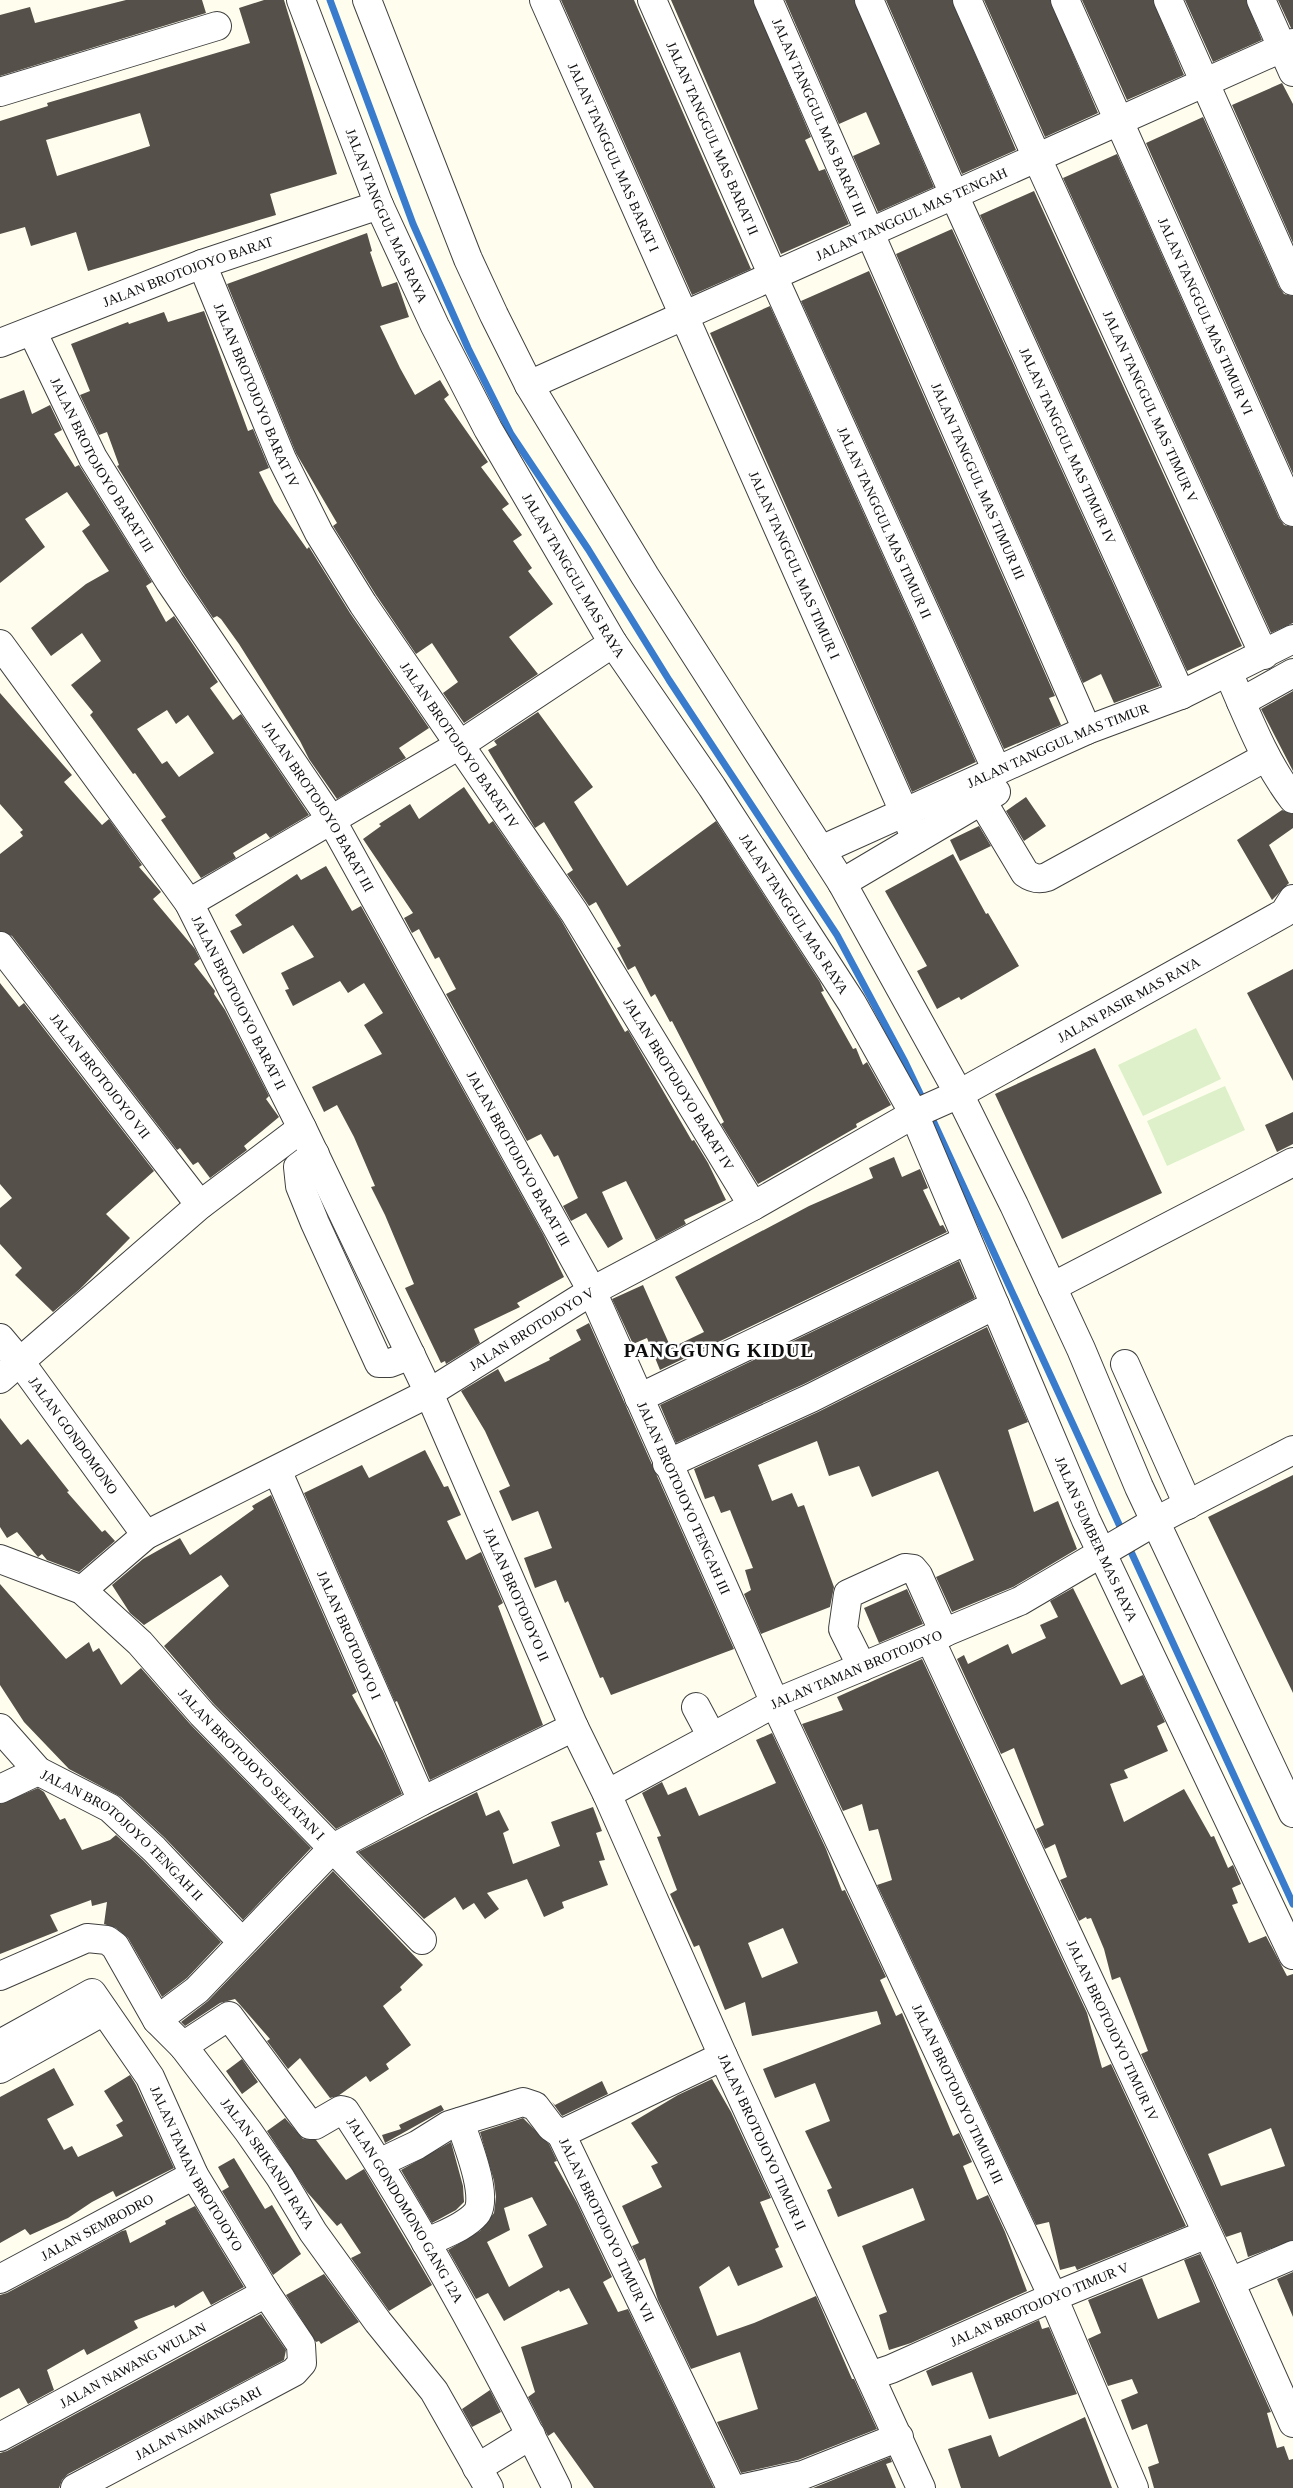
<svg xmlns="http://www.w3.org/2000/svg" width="1293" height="2488" font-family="'Times New Roman',serif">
<rect width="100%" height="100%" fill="#fffeee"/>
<path fill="#ddf0c9" d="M1196,1028L1221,1079L1143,1116L1118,1065Z
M1225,1086L1245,1130L1167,1166L1147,1121Z"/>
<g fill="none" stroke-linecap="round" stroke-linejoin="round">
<path stroke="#397ccd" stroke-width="7" d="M330,0L413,224L468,348L511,434L588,549L669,680L837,935L905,1062L925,1104
M930,1114L1123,1533
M1127,1543L1293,1904"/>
</g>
<path fill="#56504a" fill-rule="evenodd" d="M126,0H202L206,13L0,76V15L30,7L35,23Z
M264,0H284L337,174L270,194L276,215L88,271L76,232L31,246L25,227L0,234V121L48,106L47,103L250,43L239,8ZM140,113L150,146L57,176L46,140Z
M561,0H634L751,269L692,295Z
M671,0H753L811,137L805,140L819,171L825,169L849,224L781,254Z
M785,0H854L934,187L878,212L853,156L880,144L866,112L839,124Z
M886,0H952L1016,150L962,174Z
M984,0H1050L1098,113L1045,137Z
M1082,0H1153L1184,75L1127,100Z
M1185,0H1246L1262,40L1213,62Z
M1278,0H1293V28H1291Z
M1282,83L1293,104V243L1232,105Z
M1203,117L1279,287L1284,294L1293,296V474L1146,143Z
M1117,154L1279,518L1284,525L1293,527V623L1271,633L1063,178Z
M1034,191L1242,646L1187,671L980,215Z
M952,229L1159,684L1160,686L1114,703L1101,674L1083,683L896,254Z
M367,233L372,251L370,252L382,287L397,282L409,317L380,326L400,368L415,395L440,380L449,395L444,399L488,462L481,467L509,504L502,509L522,535L513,541L532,568L528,571L553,604L509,637L538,674L464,723L443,693L458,682L432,643L416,654L376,595L333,526L337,523L296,453L227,284Z
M869,271L1055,696L1049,698L1061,725L1004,749L801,301Z
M770,306L976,762L912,792L710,333Z
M204,311L248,431L253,429L269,468L259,472L274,502L307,549L309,547L350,613L429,728L399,748L406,758L337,799L309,759L300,741L239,644L221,619L217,616L213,618L183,573L117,466L119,465L107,432L99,435L80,395L90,391L71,344L128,322L129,324L164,312L168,322Z
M24,390L32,414L50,405L62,430L54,434L75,467L79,465L152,582L146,586L166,622L174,616L218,682L210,688L233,720L241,714L309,815L270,838L266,833L233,853L236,858L201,878L161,820L166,817L135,773L133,774L104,734L90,715L93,712L71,685L101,661L82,633L51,656L31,628L86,584L109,571L82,531L90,525L67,492L25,519L45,547L0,583V399ZM167,710L176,724L188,715L214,753L179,777L167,761L162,764L137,729Z
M1293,691V771L1261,709Z
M0,693L72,775L64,782L102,825L109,819L142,865L139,867L161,892L153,899L195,949L200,959L194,964L215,991L214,994L225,1010L269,1096L266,1099L279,1117L244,1146L247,1150L210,1178L198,1162L193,1165L180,1148L177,1150L12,936L0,931V854L23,836L20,832L23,830L0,804Z
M538,712L593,787L574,802L627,886L716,821L820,982L824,991L821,992L853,1049L856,1048L863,1065L867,1062L891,1105L856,1124L857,1127L758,1184L721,1124L724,1122L672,1021L670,1022L655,994L651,997L635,966L628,970L617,948L621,946L596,902L589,906L567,874L573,870L544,822L535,828L488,750L497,745L494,741Z
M464,787L489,824L493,821L561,920L625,1032L628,1030L692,1141L694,1140L708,1163L726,1200L684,1220L686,1224L656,1240L626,1181L602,1192L623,1239L608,1248L586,1213L571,1221L563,1206L578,1198L558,1155L554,1157L541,1134L527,1141L446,994L456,989L439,957L435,959L419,929L412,933L404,918L413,913L363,839L381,826L379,824L410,804L419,819Z
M1026,797L1046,826L1024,841L1006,811Z
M1282,810L1293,814V828L1269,845L1289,883L1272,900L1237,840Z
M979,826L991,846L960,861L950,840Z
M953,854L986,914L988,913L1019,966L961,1000L959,997L937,1009L917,971L927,966L885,891Z
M326,866L352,911L361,906L543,1234L564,1277L517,1303L520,1307L474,1329L480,1343L446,1364L445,1361L441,1363L405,1288L414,1284L385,1215L371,1187L375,1186L354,1137L337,1105L324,1112L312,1087L382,1054L364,1025L383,1013L364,983L348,993L340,981L293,1006L285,990L289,989L281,973L314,957L293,925L243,954L230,931L242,925L235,915L297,874L301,880Z
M1293,969V1081L1247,993Z
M0,983L19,1007L24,1003L154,1171L106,1214L130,1238L80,1289L53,1312L15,1275L22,1268L0,1244V1208L12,1198L0,1184Z
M1095,1048L1162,1193L1062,1239L995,1094Z
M1293,1112V1144L1277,1152L1265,1125Z
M894,1157L902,1177L920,1169L928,1188L923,1190L940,1226L943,1225L947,1232L660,1370L647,1338L633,1344L612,1299L643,1285L671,1348L704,1332L675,1277L809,1206L873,1178L869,1168Z
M959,1261L975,1298L804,1384L676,1443L660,1405Z
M589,1323L734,1649L611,1695L603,1677L600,1678L568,1601L565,1603L556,1580L535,1588L524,1558L552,1548L538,1511L512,1521L499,1491L510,1486L485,1431L461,1391L498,1369L505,1382L550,1360L549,1358L581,1340L576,1330Z
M987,1327L1028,1422L1008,1430L1034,1512L1058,1501L1077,1549L1013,1587L952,1612L936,1577L974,1560L938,1471L872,1497L859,1466L829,1476L817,1441L758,1465L772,1501L792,1493L798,1507L804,1505L834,1587L830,1607L761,1634L744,1594L751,1590L745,1570L753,1568L730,1510L721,1513L714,1496L705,1499L694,1469L818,1412Z
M0,1418L21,1445L28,1439L69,1491L67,1492L102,1532L105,1530L115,1541L79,1572L47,1560L42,1554L38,1557L17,1532L7,1538L0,1527Z
M425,1450L444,1487L448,1486L461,1515L447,1521L466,1560L481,1552L503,1603L498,1606L543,1725L430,1780L397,1701L395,1702L304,1493L362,1465L369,1478Z
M1293,1475V1693L1208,1517Z
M271,1495L357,1692L352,1695L383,1751L402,1794L336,1829L213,1703L164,1646L229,1586L221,1575L144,1625L130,1613L112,1585L143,1559L180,1538L190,1555L254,1509L252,1506Z
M0,1584L66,1659L89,1642L93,1652L99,1648L121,1685L141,1668L191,1725L311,1848L243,1920L165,1838L121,1797L69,1769L24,1722L0,1685Z
M1073,1588L1121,1685L1143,1675L1165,1722L1157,1726L1168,1751L1124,1770L1128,1778L1110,1784L1124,1822L1184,1789L1211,1837L1214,1836L1228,1868L1233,1865L1241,1884L1232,1888L1238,1903L1232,1905L1249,1943L1266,1936L1287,1976L1293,1974V2240L1248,2257L1241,2232L1226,2237L1141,2054L1148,2051L1120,1977L1112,1980L1104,1949L1091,1918L1087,1919L1086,1917L1079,1921L1060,1880L1067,1877L1055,1844L1045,1849L1036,1829L1044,1825L1014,1748L1001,1754L957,1659L964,1655L968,1664L1008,1644L1012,1654L1046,1638L1040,1625L1058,1617L1050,1601ZM1271,2128L1285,2166L1221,2186L1208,2154Z
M907,1589L923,1624L879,1643L864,1608Z
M922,1659L1087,2013L1102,2068L1111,2064L1186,2226L1077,2270L1075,2266L1060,2270L1049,2222L1036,2225L877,1885L892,1880L878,1829L869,1831L862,1804L843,1811L802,1724L843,1710L837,1697Z
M772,1733L826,1849L842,1891L845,1890L886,1977L880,1980L896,2016L902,2013L953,2136L959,2133L972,2162L963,2166L977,2200L988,2195L1005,2232L1027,2291L911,2343L889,2350L879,2315L887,2312L862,2246L925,2220L913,2188L838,2217L827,2190L832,2188L805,2131L830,2121L815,2083L775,2098L763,2069L881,2024L877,2011L752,2036L745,2002L725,2010L699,1945L694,1947L670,1894L677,1890L657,1837L661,1836L642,1793L662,1782L668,1795L686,1787L699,1816L776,1783L756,1740ZM783,1928L798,1963L762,1978L748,1943Z
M38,1788L44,1792L60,1820L65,1818L82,1850L110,1840L116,1835L143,1860L221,1942L187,1978L162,1997L128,1938L116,1928L104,1924L107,1902L92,1906L91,1900L50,1915L58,1931L0,1954V1804Z
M477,1792L486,1816L499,1810L509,1830L503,1833L513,1864L560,1846L551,1822L593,1807L602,1831L596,1833L605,1860L599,1861L608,1885L562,1902L564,1908L544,1917L527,1879L487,1893L499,1909L485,1919L474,1903L463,1910L455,1897L424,1919L358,1852Z
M333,1871L423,1965L400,1987L402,1990L383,2006L411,2045L386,2064L389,2069L370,2082L366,2076L338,2096L330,2098L300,2058L288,2069L267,2041L270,2039L235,1999L220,2003L185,2026L181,2022L208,2001Z
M242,2059L258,2082L242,2094L226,2071Z
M54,2068L74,2105L47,2119L64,2150L72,2146L78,2157L123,2136L116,2125L123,2121L104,2091L130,2075L136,2085L174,2168L116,2197L113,2191L92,2202L68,2218L30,2235L25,2229L0,2243V2097Z
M712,2079L731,2112L771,2198L760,2202L779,2247L775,2249L783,2267L738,2286L729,2266L699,2287L717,2336L754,2323L816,2296L852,2379H854L877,2429L798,2460L741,2473L717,2422L758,2409L740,2352L691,2369L658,2300L645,2258L639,2261L632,2246L639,2243L622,2206L662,2187L651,2166L658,2163L631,2123L678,2095Z
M602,2081L608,2094L562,2116L552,2102L555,2105Z
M441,2105L444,2110L385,2143L382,2135L401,2129L399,2125Z
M285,2118L303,2139L316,2140L346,2180L364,2169L432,2285L389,2311L351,2258L361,2253L341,2223L337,2226L307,2192L267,2131Z
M523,2118L549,2144L557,2161L554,2162L577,2203L612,2277L603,2282L618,2312L628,2309L714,2488H594L554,2432L548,2436L528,2397L535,2392L521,2347L588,2324L569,2288L560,2292L559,2290L504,2321L488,2293L476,2299L448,2250L480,2231L494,2213L496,2197L494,2181L480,2132ZM532,2197L547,2225L528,2235L543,2267L509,2287L487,2242L510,2230L504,2208Z
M451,2142L463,2186L464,2202L456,2210L432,2223L401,2170Z
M234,2158L265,2209L272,2205L301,2254L273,2275L222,2191L229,2187L218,2167Z
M195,2206L244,2287L211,2305L203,2291L175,2308L174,2305L134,2321L138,2328L87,2355L84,2349L47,2370L54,2390L28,2404L19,2388L0,2398V2295L7,2293L122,2231L126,2230L130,2243L166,2224L165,2221Z
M1200,2254L1271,2412L1267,2413L1277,2448L1284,2446L1289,2460L1293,2459V2488H1154L1148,2467L1159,2463L1147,2424L1132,2430L1121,2400L1138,2393L1132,2379L1108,2386L1088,2339L1101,2333L1088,2300L1142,2278L1158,2319L1200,2302L1184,2260Z
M1293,2272V2317L1277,2279Z
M324,2274L359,2322L321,2344L319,2341L316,2342L286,2295Z
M261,2314L286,2350L284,2360L68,2474L62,2480L59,2488H0V2453L7,2451Z
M1039,2320L1042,2329L1049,2327L1077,2394L989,2419L972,2372L932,2386L926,2371Z
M490,2390L501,2412L472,2427L462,2409Z
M1085,2417L1112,2488H961L948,2449L991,2435L999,2457Z
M890,2457L892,2462L886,2464L896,2488H813Z"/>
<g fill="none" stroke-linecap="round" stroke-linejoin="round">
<defs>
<g id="minor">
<path id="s1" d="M301,0L379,205L435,326L488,429L613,643L712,787L852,1003L914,1114L1086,1520L1293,1955"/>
<path d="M367,0L468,259L494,315L529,385L645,576L842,883L959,1094L1014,1205L1081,1349L1139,1487L1293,1813"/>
<path id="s2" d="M544,0L916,839"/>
<path id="s3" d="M652,0L773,276L997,771"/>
<path id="s4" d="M768,0L1087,730"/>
<path id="s5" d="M869,0L959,206L1181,695"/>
<path id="s6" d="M967,0L1042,169L1264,655"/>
<path id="s7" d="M1065,0L1293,512"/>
<path d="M1168,0L1293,281"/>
<path d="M1261,0L1293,72"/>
<path d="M0,92L217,26"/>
<path id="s8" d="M202,264L282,459L319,533L363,604L574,912L753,1206"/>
<path id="s9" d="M32,331L93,458L170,582L332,821L592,1291L775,1703L1053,2297L1134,2488"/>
<path id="s10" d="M0,343L202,264L379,205"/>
<path id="s11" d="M529,385L1293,43"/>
<path id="s12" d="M0,644L189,903L302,1128L429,1393L574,1727L607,1794L723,2056L921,2488"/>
<path d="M1228,672C1247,715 1264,761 1293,799"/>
<path d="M1241,702L1293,673"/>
<path d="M982,801L1025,873C1032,878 1038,880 1047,877L1266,757"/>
<path id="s13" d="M821,850L1087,730L1181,695L1293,639"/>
<path d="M842,883L996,792"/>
<path d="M189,903L461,744L613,643"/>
<path id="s14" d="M0,946L200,1205"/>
<path d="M315,1154L298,1167L300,1186L315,1223L379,1363H390L411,1355"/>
<path d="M1052,1287L1293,1162"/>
<path id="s15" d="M0,1338L21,1363L146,1535"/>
<path d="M1125,1364L1188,1505"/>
<path d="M0,1379L200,1205L302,1128"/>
<path d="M639,1398L967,1240"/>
<path d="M667,1464L811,1398L995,1305"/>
<path id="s16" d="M277,1470L422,1801"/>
<path id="s17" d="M0,1559L82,1590L140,1643L202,1714L422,1940"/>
<path id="s18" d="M82,1590L146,1535L429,1393L592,1291L753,1206L914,1114L959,1094L1284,913L1293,899"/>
<path id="s19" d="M930,1639L1230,2282L1293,2423"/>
<path d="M862,1667L843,1629L848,1594L905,1568L913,1569L918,1575L944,1633"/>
<path d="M696,1707L712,1737"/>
<path id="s20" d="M0,1728L38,1771L110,1808L154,1849L242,1942"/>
<path d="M0,1789L38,1771"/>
<path id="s21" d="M607,1794L775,1703L1020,1601L1156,1521L1293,1450"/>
<path id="s22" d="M0,1976L87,1938L107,1940L115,1946L157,2020L183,2046L248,2131L280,2177L313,2232L378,2322L434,2391L489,2488"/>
<path d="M157,2020L197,1990L333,1848L422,1801L574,1727"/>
<path id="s23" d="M0,2044L92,1993L150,2077L194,2175L266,2293L301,2345L302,2363L294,2372L75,2488"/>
<path id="s24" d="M183,2046L229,2016L310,2125H315L341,2110L345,2111C424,2231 493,2359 557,2488"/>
<path id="s25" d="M723,2056L561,2134L731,2488"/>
<path d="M0,2069L104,2011"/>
<path d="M379,2163L417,2145L449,2125L523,2102L535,2106L551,2127L561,2134"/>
<path d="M426,2243C441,2235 464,2228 476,2214C490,2199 466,2140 460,2122"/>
<path id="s26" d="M0,2279L194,2175"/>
<path d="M1230,2282L1293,2255"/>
<path id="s27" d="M870,2376L891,2369L1053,2297L1207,2234"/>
<path id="s28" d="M0,2437L266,2293"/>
<path d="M477,2468L531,2435"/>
<path d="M745,2488L803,2475L899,2437"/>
</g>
</defs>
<use href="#minor" stroke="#404040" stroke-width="30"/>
<use href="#minor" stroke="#fff" stroke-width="28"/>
</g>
<g text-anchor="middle" stroke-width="5" stroke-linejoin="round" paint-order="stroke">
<g font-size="14" fill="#0d0d0d" stroke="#fff">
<text dy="5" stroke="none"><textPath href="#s4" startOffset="128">JALAN TANGGUL MAS BARAT III</textPath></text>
<text dy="5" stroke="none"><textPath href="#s3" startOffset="151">JALAN TANGGUL MAS BARAT II</textPath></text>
<text dy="5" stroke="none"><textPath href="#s2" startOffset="172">JALAN TANGGUL MAS BARAT I</textPath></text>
<text dy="5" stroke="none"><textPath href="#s11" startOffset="419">JALAN TANGGUL MAS TENGAH</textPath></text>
<text dy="5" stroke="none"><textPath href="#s1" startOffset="232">JALAN TANGGUL MAS RAYA</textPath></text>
<text dy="5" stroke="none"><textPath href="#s10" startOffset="201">JALAN BROTOJOYO BARAT</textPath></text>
<text dy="5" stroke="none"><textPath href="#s7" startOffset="346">JALAN TANGGUL MAS TIMUR VI</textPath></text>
<text dy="5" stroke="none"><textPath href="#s8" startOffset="142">JALAN BROTOJOYO BARAT IV</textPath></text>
<text dy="5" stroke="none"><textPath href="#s6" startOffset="446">JALAN TANGGUL MAS TIMUR V</textPath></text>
<text dy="5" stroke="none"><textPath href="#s5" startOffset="488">JALAN TANGGUL MAS TIMUR IV</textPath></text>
<text dy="5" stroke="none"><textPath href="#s9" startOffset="151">JALAN BROTOJOYO BARAT III</textPath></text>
<text dy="5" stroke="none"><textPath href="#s4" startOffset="525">JALAN TANGGUL MAS TIMUR III</textPath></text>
<text dy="5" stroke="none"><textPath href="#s3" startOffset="572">JALAN TANGGUL MAS TIMUR II</textPath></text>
<text dy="5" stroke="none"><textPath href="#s2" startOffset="618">JALAN TANGGUL MAS TIMUR I</textPath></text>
<text dy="5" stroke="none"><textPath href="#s1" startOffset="638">JALAN TANGGUL MAS RAYA</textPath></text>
<text dy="5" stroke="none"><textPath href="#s8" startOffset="548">JALAN BROTOJOYO BARAT IV</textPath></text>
<text dy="5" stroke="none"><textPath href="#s13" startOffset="259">JALAN TANGGUL MAS TIMUR</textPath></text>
<text dy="5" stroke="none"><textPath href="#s9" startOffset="556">JALAN BROTOJOYO BARAT III</textPath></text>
<text dy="5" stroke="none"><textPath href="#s1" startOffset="1042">JALAN TANGGUL MAS RAYA</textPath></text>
<text dy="5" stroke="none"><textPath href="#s18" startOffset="1204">JALAN PASIR MAS RAYA</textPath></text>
<text dy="5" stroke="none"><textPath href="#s12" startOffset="432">JALAN BROTOJOYO BARAT II</textPath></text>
<text dy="5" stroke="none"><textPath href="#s14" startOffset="164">JALAN BROTOJOYO VII</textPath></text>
<text dy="5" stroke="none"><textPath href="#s8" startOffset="952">JALAN BROTOJOYO BARAT IV</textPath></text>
<text dy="5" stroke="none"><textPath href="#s9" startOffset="961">JALAN BROTOJOYO BARAT III</textPath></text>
<text dy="5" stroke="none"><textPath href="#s18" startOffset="522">JALAN BROTOJOYO V</textPath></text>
<text dy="5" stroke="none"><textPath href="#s15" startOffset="122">JALAN GONDOMONO</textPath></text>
<text dy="5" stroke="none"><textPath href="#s9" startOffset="1339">JALAN BROTOJOYO TENGAH III</textPath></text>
<text dy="5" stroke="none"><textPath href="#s1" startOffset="1738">JALAN SUMBER MAS RAYA</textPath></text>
<text dy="5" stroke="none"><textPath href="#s12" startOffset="1086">JALAN BROTOJOYO II</textPath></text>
<text dy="5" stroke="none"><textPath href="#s16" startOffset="180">JALAN BROTOJOYO I</textPath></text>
<text dy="5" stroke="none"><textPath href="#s21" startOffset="279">JALAN TAMAN BROTOJOYO</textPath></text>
<text dy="5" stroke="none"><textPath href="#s17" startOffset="331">JALAN BROTOJOYO SELATAN I</textPath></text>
<text dy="5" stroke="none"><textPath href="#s20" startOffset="164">JALAN BROTOJOYO TENGAH II</textPath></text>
<text dy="5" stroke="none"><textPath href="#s19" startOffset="432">JALAN BROTOJOYO TIMUR IV</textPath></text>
<text dy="5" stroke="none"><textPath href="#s9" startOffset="1995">JALAN BROTOJOYO TIMUR III</textPath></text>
<text dy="5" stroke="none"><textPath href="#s12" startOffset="1686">JALAN BROTOJOYO TIMUR II</textPath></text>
<text dy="5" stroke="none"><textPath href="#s22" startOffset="392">JALAN SRIKANDI RAYA</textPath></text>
<text dy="5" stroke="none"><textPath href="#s23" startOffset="310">JALAN TAMAN BROTOJOYO</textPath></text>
<text dy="5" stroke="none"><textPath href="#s24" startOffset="346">JALAN GONDOMONO GANG 12A</textPath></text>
<text dy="5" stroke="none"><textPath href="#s26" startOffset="110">JALAN SEMBODRO</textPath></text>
<text dy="5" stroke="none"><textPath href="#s25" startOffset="286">JALAN BROTOJOYO TIMUR VII</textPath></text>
<text dy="5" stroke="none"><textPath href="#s27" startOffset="184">JALAN BROTOJOYO TIMUR V</textPath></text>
<text dy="5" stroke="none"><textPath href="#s28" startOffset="151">JALAN NAWANG WULAN</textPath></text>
<text transform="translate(198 2423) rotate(-28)" y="5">JALAN NAWANGSARI</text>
</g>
<g font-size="19" font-weight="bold" letter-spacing="1" fill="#0d0d0d" stroke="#fff">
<text x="719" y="1357">PANGGUNG KIDUL</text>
</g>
</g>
</svg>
